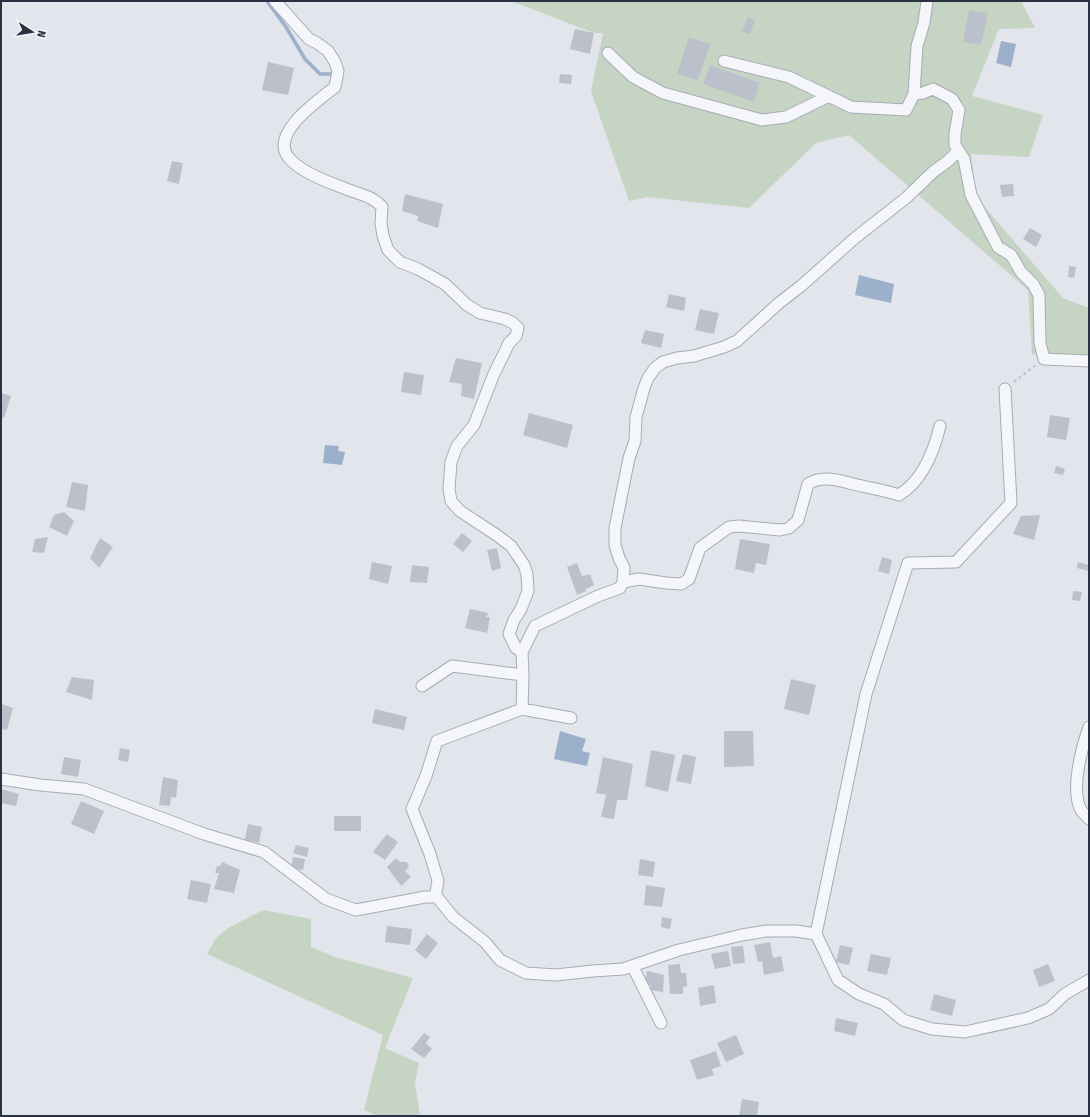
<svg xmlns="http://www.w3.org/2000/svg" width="1090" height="1117" font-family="'Fira Sans Condensed',sans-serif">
<rect width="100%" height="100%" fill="#e2e5eb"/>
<path fill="#c6d5c3" d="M511,1H1021L1035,28L999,29L972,96L1043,115L1029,157L971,154L976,197L1063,298L1089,308V362L1032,354L1028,290L849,135L816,143L749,208L647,197L629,201L591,91L603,33H594Z
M263,910L311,919V947L335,957L413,978L385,1048L419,1063L415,1082L420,1116H378L364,1110L383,1035L207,954L216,938L228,928Z"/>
<path fill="#9cb0cb" d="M1001,41L1016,44L1011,67L996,63Z
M859,275L894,284L891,303L855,295Z
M325,445L339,446L338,451L345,452L342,465L323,463Z
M560,731L586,739L582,751L590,753L587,766L554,759Z"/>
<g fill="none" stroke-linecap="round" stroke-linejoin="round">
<path stroke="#9cb0cb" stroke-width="3.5" d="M267,1L286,27L305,59L320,74H333"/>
</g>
<path fill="#bcc0cb" d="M969,10L988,13L981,45L963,42Z
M748,17L755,20L750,34L742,31Z
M575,29L594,33L590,54L570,49Z
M689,37L710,44L698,80L677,74Z
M268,62L294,68L288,95L262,90Z
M710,65L760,83L754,102L703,84Z
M560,74L572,75L571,84L559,83Z
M172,161L183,163L179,184L167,181Z
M1013,184L1014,196L1002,197L1000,185Z
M405,194L443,204L438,228L417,221L418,216L402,211Z
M1030,228L1042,235L1036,247L1023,239Z
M1069,266L1076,267L1074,278L1068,277Z
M669,294L686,298L684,311L666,307Z
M700,309L719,313L714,334L695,330Z
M645,330L664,334L661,348L641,343Z
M456,358L482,363L474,399L461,396L462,384L449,382Z
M404,372L424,375L421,395L401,392Z
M1,393L11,396L4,418L1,417Z
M529,413L573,425L567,448L523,435Z
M1050,415L1070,418L1066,440L1047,437Z
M1056,466L1065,469L1063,475L1054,473Z
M72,482L88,485L85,511L66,507Z
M64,512L74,521L67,536L49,527L54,515Z
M1040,515L1034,540L1013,534L1021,516Z
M462,533L472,541L463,552L453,544Z
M48,537L44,553L32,552L35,539Z
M100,538L113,547L99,568L90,558Z
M740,539L770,544L766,565L756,563L754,573L735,569Z
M497,548L501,568L492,571L487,550Z
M882,557L892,560L889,574L878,571Z
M372,562L392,566L388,584L369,579Z
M1078,562L1089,565V571L1077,568Z
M577,563L582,576L590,574L594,585L586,589V591L577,595L567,567Z
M412,565L429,567L427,583L410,582Z
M1073,591L1082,592L1080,601L1072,600Z
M470,609L489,613L486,617H490L487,633L465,628Z
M72,677L94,680L92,700L66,692Z
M791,679L816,685L809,715L784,709Z
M1,704L13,708L7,730L1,729Z
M375,709L407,717L404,730L372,723Z
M724,731H753L754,766L724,767Z
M120,748L130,750L128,762L118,760Z
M651,750L675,755L668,792L645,786Z
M683,754L696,757L691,784L676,781Z
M64,757L81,760L78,777L61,774Z
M603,757L633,764L627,800H617L614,819L601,817L606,795L596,793Z
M163,777L178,780L176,798L171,797L170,806L159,805Z
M1,789L19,794L16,806L1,803Z
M81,801L104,811L94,834L71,824Z
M334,816H361V831H334Z
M248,824L262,827L259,843L252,841V844L244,843Z
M387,834L398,842L385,860L373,852Z
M296,845L309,848L307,857L293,853Z
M293,857L305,859L303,870L291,868Z
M396,858L400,862H407L409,867L405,871L411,877L401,886L387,867Z
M640,859L655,862L653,877L638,875Z
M222,862L240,870L234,893L214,889L219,873H215L217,866H220Z
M191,880L211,884L207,903L187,899Z
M646,885L665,888L662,907L644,905Z
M662,917L672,919L670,929L661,927Z
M387,926L412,929L410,945L385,942Z
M427,934L438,943L426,959L415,950Z
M770,942L773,958L781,956L784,971L764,975L762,961L758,962L754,945Z
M840,945L853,948L849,965L836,962Z
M743,946L745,963L733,964L731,947Z
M728,951L731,966L715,969L711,954Z
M871,954L891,958L887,975L867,971Z
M680,964L681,973H686L687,986L683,987V994H670L668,965Z
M1048,964L1055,981L1039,987L1033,970Z
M647,971L664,975L663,992L650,990L651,985L645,984Z
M714,985L716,1003L700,1006L698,988Z
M934,994L956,1000L952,1016L930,1010Z
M836,1018L858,1023L855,1036L834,1031Z
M424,1033L430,1037L426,1043L432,1049L424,1058L411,1049Z
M736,1035L744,1054L726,1062L717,1043Z
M716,1051L721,1066L712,1069L714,1075L697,1080L690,1060Z
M742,1099L759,1102L757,1116H739Z"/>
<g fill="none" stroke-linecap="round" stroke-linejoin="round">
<defs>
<path id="minor" d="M275,1L309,39L317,43L328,51L335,62L338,71L335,87C319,100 270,133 288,157C299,171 327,182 344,188C357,194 372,195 382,207L381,223L383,236L388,250L400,262L418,269L445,284L467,305L480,313L505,319L513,323L518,328L516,336L509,343L493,376L474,425L457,446L451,462L449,489L451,501L460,511L498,536L511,546L524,565L527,574L528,591L521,609L514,620L509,634L516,648L522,652
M608,53L633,77L663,93L762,120L786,117L829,96
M724,61L789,77L851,107L906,110L914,94L917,46L924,23L927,1
M914,94L923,93L933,89L952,99L959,110L955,134V145L964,159L971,195L998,247L1011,255L1021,272L1033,284L1039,295L1040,343L1044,359L1089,361
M623,582L639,579L666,583L681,584L689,579L700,548L729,527L739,526L780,530L789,528L798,520L808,484C824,473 846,483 862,486C875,489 887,491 899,495C922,481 934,451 940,426
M523,675L522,652L535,626L598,596L620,588L623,582L624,568L619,558L615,545V528L629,458L635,441L636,417L644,388L648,378L655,368L663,362L677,358L694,356L724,347L737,341L779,303L801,286L855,238L906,198L933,172L948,161L958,151
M422,686L452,666L523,675L522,709L571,718
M1089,727C1082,747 1070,790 1081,810C1083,813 1086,816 1089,819
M1,779L40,785L84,789L204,834L264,852L326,899L356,910L425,897H437L453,917L485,942L500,960L526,973L556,975L593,971L623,969L679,950L742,935L766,931H796L816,934L838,980L859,994L884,1004L903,1020L932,1029L965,1032L1028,1018L1049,1009L1065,994L1089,980
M435,897L438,881L430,854L412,809L426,776L437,741L522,709
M816,934L866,694L908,563L956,562L1011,503L1005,389
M633,967L661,1023"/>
</defs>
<use href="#minor" stroke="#a7abb5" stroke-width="13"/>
<path stroke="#c0c3ca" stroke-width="2" stroke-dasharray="3 3" stroke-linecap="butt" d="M1014,382L1036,365"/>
<use href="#minor" stroke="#f5f6f9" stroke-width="11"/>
</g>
<rect width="1090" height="1117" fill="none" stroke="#293143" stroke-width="4"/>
<g transform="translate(32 32) rotate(102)" stroke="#f2f4f8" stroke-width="3" paint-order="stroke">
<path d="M0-3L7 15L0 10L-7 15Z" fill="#293143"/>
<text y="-6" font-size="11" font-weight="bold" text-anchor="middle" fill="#293143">N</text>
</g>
</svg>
